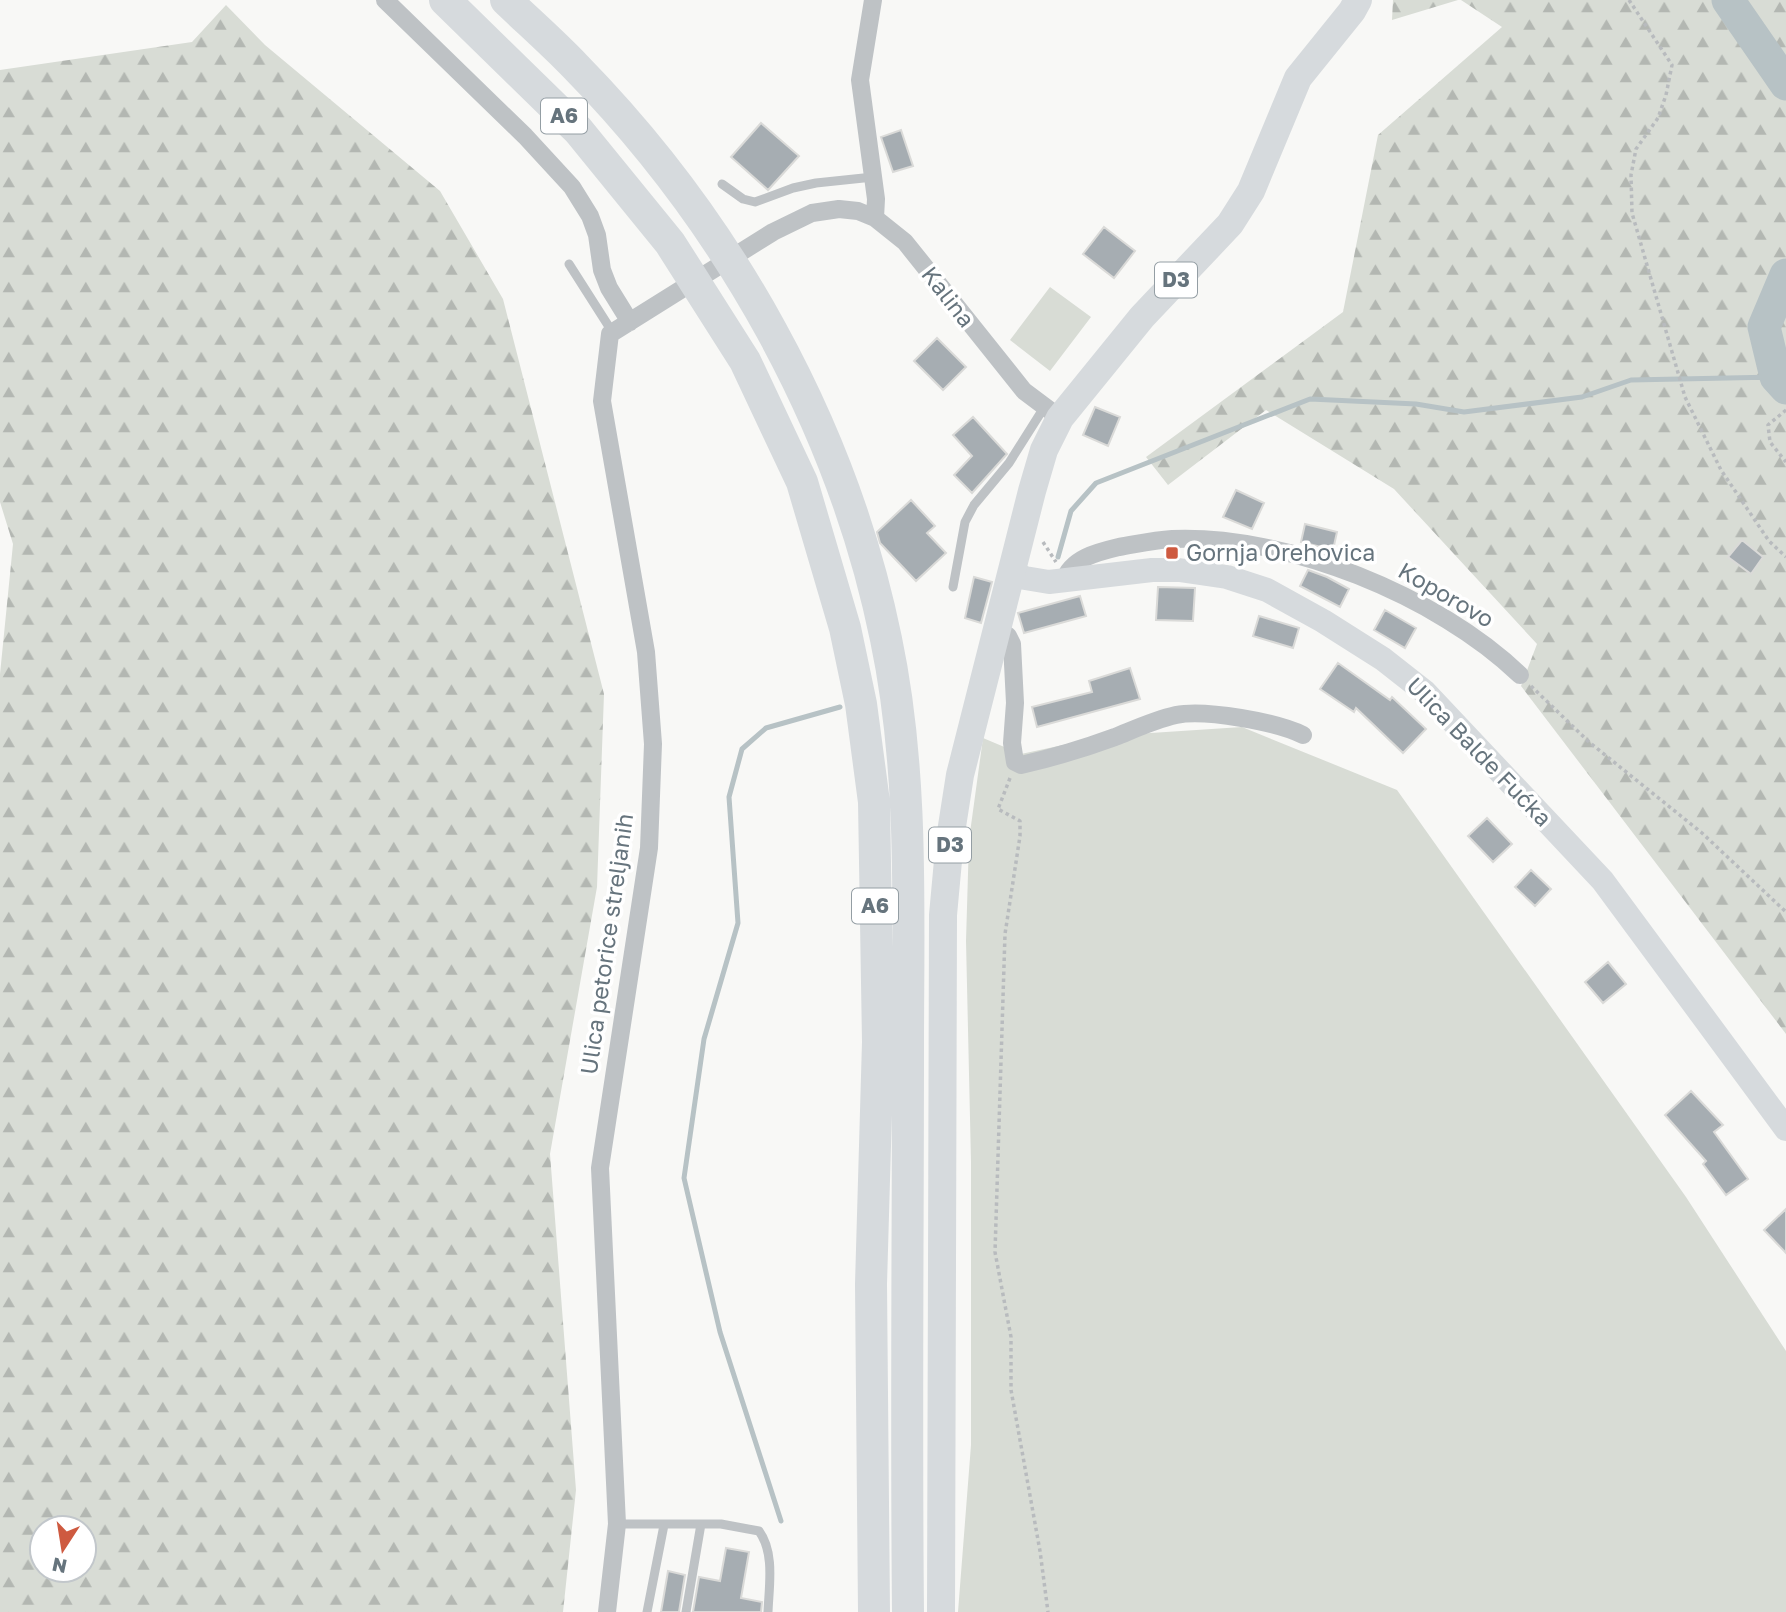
<svg xmlns="http://www.w3.org/2000/svg" width="1786" height="1612" font-family="'Golos Text',sans-serif">
<defs>
<pattern id="forest-firs" width="22" height="20" patternUnits="userSpaceOnUse" patternTransform="scale(1.75)"><rect width="22" height="20" fill="#d8dcd5"/><path d="M5 1l3.5 6h-7zM16 11l3.5 6h-7z" fill="#b3b7b2"/></pattern>
</defs>
<rect width="100%" height="100%" fill="#f8f8f6"/>
<path fill="#d8dcd5" d="M1050,287L1091,317L1050,371L1010,340Z
M1242,727L1397,790L1686,1197L1786,1351V1612H958L971,1445V1162L966,941L969,840L983,738L1021,754L1105,736Z"/>
<path fill="url(#forest-firs)" fill-rule="evenodd" d="M1393,0H1458L1392,20Z
M1461,0H1786V1034L1521,686L1537,644L1394,489L1266,410L1168,485L1146,457L1343,312L1378,135L1502,27Z
M226,5L265,45L440,191L503,299L604,694L597,887L550,1154L576,1490L563,1612H0V674L13,544L0,502V70L192,42ZM42,1528H84V1570H42Z"/>
<g fill="none" stroke-linecap="round" stroke-linejoin="round">
<path stroke="#b7c2c5" stroke-width="5" d="M1058,557L1071,511L1096,483L1310,399L1416,404L1464,412L1582,397L1631,380L1776,377
M781,1521L720,1332L684,1178L704,1039L738,923L729,797L742,749L766,728L840,707"/>
<path stroke="#b7c2c5" stroke-width="33" d="M1728,0L1786,84
M1786,275L1764,327L1776,377L1786,388"/>
</g>
<path fill="#a6adb2" stroke="#dadad8" stroke-width="2" d="M761,123L799,156L768,190L731,157Z
M901,130L913,166L893,172L881,137Z
M1104,227L1135,251L1114,278L1083,254Z
M937,338L966,367L943,390L914,361Z
M1095,407L1120,417L1108,446L1083,435Z
M973,417L1007,454L972,493L954,475L972,456L953,435Z
M1236,490L1264,503L1252,529L1223,517Z
M911,500L935,526L927,533L946,553L916,581L880,543L877,532Z
M1305,524L1337,532L1333,550L1301,542Z
M1742,540L1763,557L1751,574L1728,557Z
M1308,570L1327,577L1349,589L1340,607L1300,586Z
M974,577L992,582L981,623L965,618Z
M1158,587L1195,588L1193,621L1156,620Z
M1080,596L1086,616L1024,633L1018,613Z
M1385,610L1416,628L1405,648L1374,630Z
M1259,616L1299,628L1293,648L1253,636Z
M1338,663L1390,700L1392,697L1426,729L1403,753L1356,708L1354,712L1320,689Z
M1130,668L1140,699L1037,727L1032,707L1092,692L1089,681Z
M1487,818L1512,844L1493,862L1468,836Z
M1531,870L1551,889L1535,906L1515,887Z
M1608,962L1626,984L1603,1003L1585,982Z
M1691,1091L1723,1125L1714,1132L1748,1179L1726,1195L1703,1164L1706,1161L1665,1115Z
M1786,1209V1253L1764,1230Z
M726,1548L749,1552L741,1598L762,1602L761,1612H693L699,1577L720,1581Z
M668,1571L685,1575L679,1612H661Z"/>
<g fill="none" stroke-linecap="round" stroke-linejoin="round">
<path stroke="#b8bbbe" stroke-width="3.5" stroke-dasharray="3.5 3.5" stroke-linecap="butt" d="M1629,0L1672,65L1666,95L1658,118L1636,149L1631,175L1632,213L1685,397L1721,470L1769,541L1786,557
M1786,410L1768,425L1770,442L1786,462
M1043,542L1056,562
M1531,686L1589,742L1702,833L1786,912
M1010,778L998,809L1020,821V836L1005,934L995,1252L1011,1337V1390L1040,1551L1048,1612"/>
<path stroke="#bec2c5" stroke-width="9" d="M722,184L743,199L755,202L793,188L816,183L873,177
M569,264L613,333
M953,587L965,522L974,505L1009,463L1045,406
M617,1524H721L759,1531C775,1553 769,1586 768,1612
M647,1612L664,1525
M686,1612L701,1524"/>
<path stroke="#bec2c5" stroke-width="18" d="M385,0L525,136L572,187L590,216L597,235L602,270L609,288L630,322
M873,0L860,80L876,199L875,218L905,242L1024,391L1060,418
M1064,581C1071,558 1098,552 1119,547C1137,544 1154,540 1172,539C1286,534 1438,596 1520,675
M997,628L1008,636L1012,644L1015,703L1012,743L1015,762L1021,765C1052,758 1085,748 1115,737C1135,729 1154,720 1176,715C1205,709 1277,722 1303,735
M607,1612L617,1524L600,1168L649,848L653,744L646,652L602,401L610,334L773,232L812,213L839,209L858,211L875,218"/>
<path stroke="#d6dadd" stroke-width="24" d="M1011,572L1025,578L1049,582L1152,570H1179L1227,577L1267,590L1323,621L1383,659L1425,692L1603,881L1786,1129"/>
<path stroke="#d6dadd" stroke-width="28" d="M941,1612L943,915L950,839L960,775L1032,491L1044,450L1060,418L1142,317L1230,224L1251,191L1298,78L1352,11L1358,0"/>
<path stroke="#d6dadd" stroke-width="32" d="M445,0L578,130L670,243L745,361L802,482L845,628L861,704L874,802L878,1042L871,1284L874,1612
M506,0C529,22 553,43 575,66C728,222 842,424 886,639C914,772 908,911 908,1047C908,1235 906,1424 908,1612"/>
</g>
<rect fill="#ce5a40" stroke="#fff" stroke-width="2.5" x="1165" y="546" width="14" height="14" rx="3.5"/>
<g text-anchor="middle" stroke-width="7" stroke-linejoin="round" paint-order="stroke">
<g fill="#fff" stroke="#949ea4" stroke-width="2">
<rect x="541" y="98.5" width="46" height="35" rx="5"/>
<rect x="1155" y="262.5" width="42" height="35" rx="5"/>
<rect x="929" y="827.5" width="42" height="35" rx="5"/>
<rect x="852" y="888.5" width="46" height="35" rx="5"/>
</g>
<g font-size="21" font-weight="bold" fill="#66747d">
<text x="564" y="123">A6</text>
<text x="1176" y="287">D3</text>
<text x="950" y="852">D3</text>
<text x="875" y="913">A6</text>
</g>
<g font-size="23" fill="#66747d" stroke="#fff">
<text transform="translate(948 297) rotate(52)" y="8">Kalina</text>
<text transform="translate(1446 595) rotate(30)" y="8">Koporovo</text>
<text transform="translate(1479 752) rotate(46)" y="8">Ulica Balde Fućka</text>
<text transform="translate(607 944) rotate(-82)" y="8">Ulica petorice streljanih</text>
</g>
<g font-size="23" fill="#66747d" stroke="#fff" text-anchor="start">
<text x="1186" y="561">Gornja Orehovica</text>
</g>
</g>
<g transform="translate(63 1549) rotate(192)"><circle r="33" fill="#ffffff" stroke="#c2c7cb" stroke-width="2"/>
<path d="M0-5L12 26L0 18L-12 26Z" fill="#ce5a40"/>
<text y="-10" font-size="19" font-weight="bold" text-anchor="middle" fill="#66747d">N</text>
</g>
</svg>
